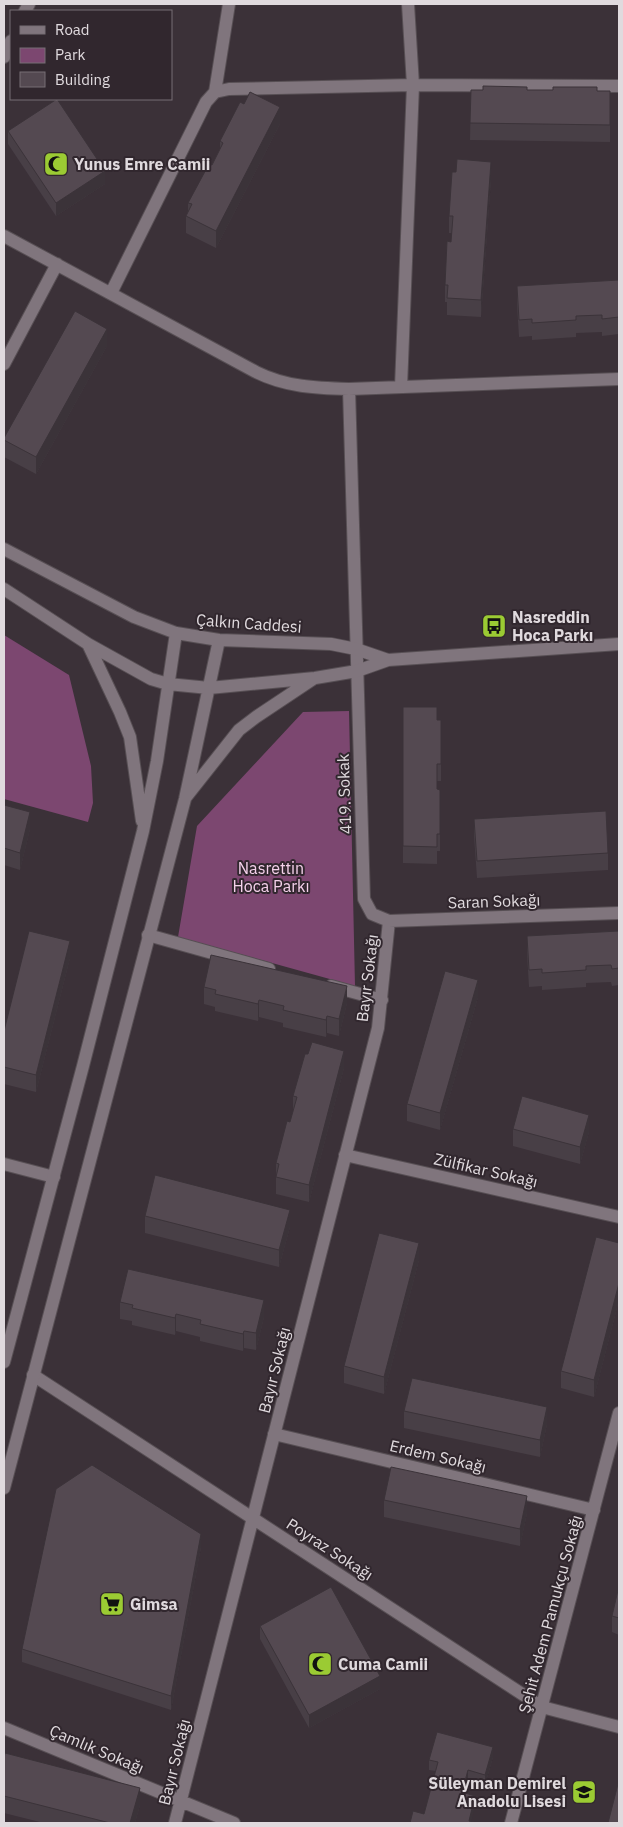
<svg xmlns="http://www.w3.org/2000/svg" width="623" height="1827" font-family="'IBM Plex Sans',sans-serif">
<rect width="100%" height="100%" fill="#3b3138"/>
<path fill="#7c4770" d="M4,635L69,675L91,766L93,803L88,822L4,799Z
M349,711L355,986L178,937L197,826L303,712Z"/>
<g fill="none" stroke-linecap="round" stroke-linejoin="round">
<defs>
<path id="minor" d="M25,11L29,4
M4,57L11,41
M215,92L229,4
M4,236L256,372C286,387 316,388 349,389L619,379
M111,293L206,102L215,92L229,89L413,85L619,86
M4,364L57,264
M401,387L413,85L408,4
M349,389L364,899L372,914L389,921L619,913
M148,935L269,969
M331,986L382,1000
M345,1155L619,1217
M4,1164L54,1177
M33,1375L542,1707L619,1727
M274,1434L594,1510
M4,1728L234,1823
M175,1823L378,1028L389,921
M511,1823L619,1413"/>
<path id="secondary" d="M4,549L134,617L176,633L219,640L331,644L356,649L388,660
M4,589L88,644L151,679L168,684L209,688L315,678L357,671L388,660L619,644
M88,644L120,712L130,737L142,821
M186,797L239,730L256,717L313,679
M4,1362L83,1066L143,831L157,761L176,633
M4,1488L185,799L219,640"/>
</defs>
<use href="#minor" stroke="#574f54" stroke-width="14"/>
<use href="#secondary" stroke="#574f54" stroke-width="14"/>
<use href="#minor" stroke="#80757d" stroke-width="12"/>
<use href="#secondary" stroke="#80757d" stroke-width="12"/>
</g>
<path fill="#483f46" d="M471,90L610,91V142L470,140Z
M280,124L216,248L186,233V216L188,211V203L212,165L220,149V141Z
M8,131L105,184L56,216L8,144Z
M491,179L481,317L447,315V302H445V285L452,233H449V216Z
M619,280V334L602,336V332L576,333V337L532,340V336L519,337L517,304V286Z
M107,346L36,474L4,457V438Z
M403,707L437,720H441V781H437V789L440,790V851H437V864L403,863Z
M4,805L30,829L20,870L4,865Z
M474,819L608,853V870L477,878L474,836Z
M619,931V985L612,986L611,982L586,983V987L542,990V986L529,987L527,953V936Z
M70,958L36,1092L4,1084V1031Z
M204,987L347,1003L339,1036L327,1033L326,1037L283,1027V1023L259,1017L258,1021L215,1011V1007L204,1004Z
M478,997L440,1130L407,1121V1104Z
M344,1068L309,1202L276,1194V1163L290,1122L293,1111V1096Z
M513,1129L589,1132L580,1164L513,1146Z
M145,1216L290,1227L279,1267L145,1233Z
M619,1243V1300L594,1397L561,1388V1371Z
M419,1260L384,1394L344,1383V1366Z
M120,1302L264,1317L256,1350L244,1348L243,1351L200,1341V1337L176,1331L175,1335L132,1325V1321L120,1319Z
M404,1411L547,1424L540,1457L404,1428Z
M384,1500L527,1513L520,1546L384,1517Z
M201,1547L171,1710L22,1662V1649Z
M619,1586V1635L612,1632V1616Z
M260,1626L380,1689L309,1728L260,1639Z
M493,1757L485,1785L468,1781L464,1793L475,1806L436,1771L429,1770V1760Z
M4,1759L140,1805L135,1823H44L4,1813Z"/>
<path fill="#3b3339" d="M280,107V124L216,248V231Z
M491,162V179L481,317V300Z
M105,171V184L56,216V203Z
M107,329V346L36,474V457Z
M30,812V829L20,870V853Z
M6,901V918L4,926V909Z
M70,941V958L36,1092V1075Z
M478,980V997L440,1130V1113Z
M347,986V1003L339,1036V1019Z
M259,1000V1017L258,1021V1004Z
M327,1016V1033L326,1037V1020Z
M344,1051V1068L309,1202V1185Z
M589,1115V1132L580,1164V1147Z
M290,1210V1227L279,1267V1250Z
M419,1243V1260L384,1394V1377Z
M619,1283V1300L594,1397V1380Z
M264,1300V1317L256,1350V1333Z
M176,1314V1331L175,1335V1318Z
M244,1331V1348L243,1351V1334Z
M547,1407V1424L540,1457V1440Z
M527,1496V1513L520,1546V1529Z
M201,1534V1547L171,1710V1696Z
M380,1676V1689L309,1728V1715Z
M493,1747V1757L485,1785V1775Z
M468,1770V1781L462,1802V1792Z
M140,1788V1805L135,1823H130Z
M475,1796V1806L471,1823L469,1821Z"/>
<path fill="#544951" stroke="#3b3339" d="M483,86L527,87V90H553V87H597V91H610V125L470,123L471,90H483Z
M250,92L280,107L216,231L186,216L192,204L188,203L209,164L212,165L223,143L220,141L240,102L244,104Z
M57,99L105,171L56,203L8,131Z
M457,159L491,162L481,300L447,298L448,285H445L447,241L451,242L453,216H449L452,172H456Z
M619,280V317L602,319V315L576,316V320L532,323V319L519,320L517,286Z
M75,311L107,329L36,457L4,440V438Z
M403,707H437V720H441V764H437V789L440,790V834H437V847L403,846Z
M4,805L30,812L20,853L4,848Z
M606,811L608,853L477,861L474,819Z
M29,931L70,941L36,1075L4,1067V1031Z
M619,931V968L612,969L611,965L586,966V970L542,973V969L529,970L527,936Z
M211,955L347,986L339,1019L327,1016L326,1020L283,1010L284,1006L259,1000L258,1004L215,994L216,990L204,987Z
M445,971L478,980L440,1113L407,1104Z
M312,1042L344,1051L309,1185L276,1177L279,1164L276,1163L287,1121L290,1122L297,1097L293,1096L305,1054H308Z
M522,1096L589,1115L580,1147L513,1129Z
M155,1175L290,1210L279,1250L145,1216Z
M379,1233L419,1243L384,1377L344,1366Z
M596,1237L619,1243V1283L594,1380L561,1371Z
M128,1269L264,1300L256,1333L244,1331L243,1334L200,1324L201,1320L176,1314L175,1318L132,1308L133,1305L120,1302Z
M412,1378L547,1407L540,1440L404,1411Z
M92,1465L201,1534L171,1696L22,1649L56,1489Z
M391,1467L527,1496L520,1529L384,1500Z
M619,1586V1618L612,1616Z
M331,1587L380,1676L309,1715L260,1626Z
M437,1732L493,1747L485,1775L468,1770L462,1792L475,1796L469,1821L474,1822V1823H410L413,1811L424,1814L438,1762L429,1760Z
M5,1753L140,1788L130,1823H110L4,1796V1759Z
M619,1780V1823H608Z"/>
<defs>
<symbol id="mosque-square" viewBox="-11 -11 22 22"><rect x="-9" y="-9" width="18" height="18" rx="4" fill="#9bcb33" stroke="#31272e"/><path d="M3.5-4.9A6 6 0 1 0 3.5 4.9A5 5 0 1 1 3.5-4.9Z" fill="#111"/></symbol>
<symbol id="bus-square" viewBox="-11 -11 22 22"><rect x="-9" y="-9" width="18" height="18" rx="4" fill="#9bcb33" stroke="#31272e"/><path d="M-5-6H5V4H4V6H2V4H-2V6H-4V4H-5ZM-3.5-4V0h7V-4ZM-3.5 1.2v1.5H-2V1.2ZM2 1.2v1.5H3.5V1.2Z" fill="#111"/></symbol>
<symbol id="supermarket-square" viewBox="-11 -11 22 22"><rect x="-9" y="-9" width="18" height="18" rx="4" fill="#9bcb33" stroke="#31272e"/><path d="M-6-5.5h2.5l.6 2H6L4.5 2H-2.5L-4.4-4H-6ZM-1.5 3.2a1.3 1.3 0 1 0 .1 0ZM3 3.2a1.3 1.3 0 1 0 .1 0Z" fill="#111"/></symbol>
<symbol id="school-square" viewBox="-11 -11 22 22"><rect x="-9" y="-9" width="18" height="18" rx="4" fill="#9bcb33" stroke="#31272e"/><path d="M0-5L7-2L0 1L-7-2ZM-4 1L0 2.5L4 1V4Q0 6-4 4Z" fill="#111"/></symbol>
</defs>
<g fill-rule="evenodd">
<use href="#mosque-square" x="42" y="150" width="28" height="28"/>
<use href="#bus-square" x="480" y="612" width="28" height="28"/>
<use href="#supermarket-square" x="98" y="1590" width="28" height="28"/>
<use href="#mosque-square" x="306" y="1650" width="28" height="28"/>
<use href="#school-square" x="570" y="1778" width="28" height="28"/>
</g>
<g text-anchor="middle" stroke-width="4" stroke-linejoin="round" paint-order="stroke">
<g font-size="16" font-weight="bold" fill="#e0dade" stroke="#31272e" text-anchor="start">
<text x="74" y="170">Yunus Emre Camii</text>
<text x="512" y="623">Nasreddin<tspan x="512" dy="18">Hoca Parkı</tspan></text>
<text x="130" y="1610">Gimsa</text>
<text x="338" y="1670">Cuma Camii</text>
<text x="566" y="1789" text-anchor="end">Süleyman Demirel<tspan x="566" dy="18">Anadolu Lisesi</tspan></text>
</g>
<g font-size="16" fill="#e0dade" stroke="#31272e">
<text transform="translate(249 623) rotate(4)" y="6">Çalkın Caddesi</text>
<text transform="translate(344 794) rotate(-92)" y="6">419. Sokak</text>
<text transform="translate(494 901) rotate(-2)" y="6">Saran Sokağı</text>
<text transform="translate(367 978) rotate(-83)" y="6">Bayır Sokağı</text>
<text transform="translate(486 1170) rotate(13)" y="6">Zülfikar Sokağı</text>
<text transform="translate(274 1370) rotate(-76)" y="6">Bayır Sokağı</text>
<text transform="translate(438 1456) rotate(13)" y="6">Erdem Sokağı</text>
<text transform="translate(330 1549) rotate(33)" y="6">Poyraz Sokağı</text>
<text transform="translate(550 1614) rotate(-75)" y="6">Şehit Adem Pamukçu Sokağı</text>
<text transform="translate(97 1749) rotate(23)" y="6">Çamlık Sokağı</text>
<text transform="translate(174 1762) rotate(-76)" y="6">Bayır Sokağı</text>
</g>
<g font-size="16" fill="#f5d1eb" stroke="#31272e">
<text x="271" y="874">Nasrettin<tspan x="271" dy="18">Hoca Parkı</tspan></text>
</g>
</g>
<rect width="623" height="1827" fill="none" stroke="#e0dade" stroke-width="10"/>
<rect x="10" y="10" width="162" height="90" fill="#31272e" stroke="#776f74"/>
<rect x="20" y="26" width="25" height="8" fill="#80757d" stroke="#776f74"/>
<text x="55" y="35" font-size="15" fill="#e0dade">Road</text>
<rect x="20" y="48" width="25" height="15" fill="#7c4770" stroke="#776f74"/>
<text x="55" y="60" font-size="15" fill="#e0dade">Park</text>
<rect x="20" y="72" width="25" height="15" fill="#544951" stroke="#776f74"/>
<text x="55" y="85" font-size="15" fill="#e0dade">Building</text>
</svg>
